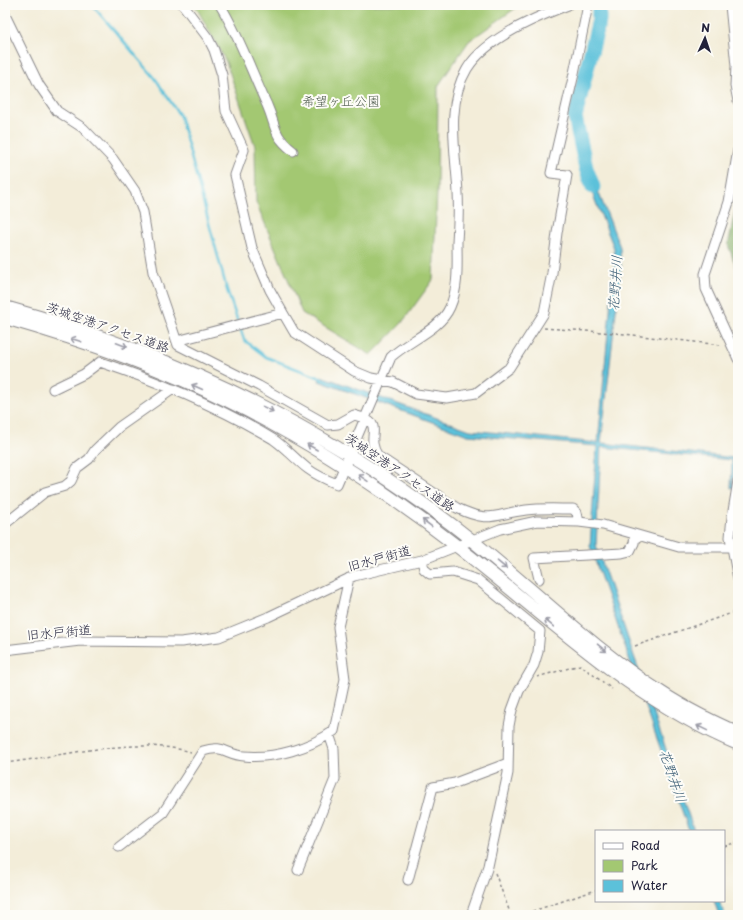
<svg xmlns="http://www.w3.org/2000/svg" width="743" height="920" font-family="'Playpen Sans','Klee One',sans-serif">
<rect width="100%" height="100%" fill="#fdfcf7"/>
<filter id="ink" filterUnits="userSpaceOnUse"><feTurbulence type="fractalNoise" baseFrequency=".025" numOctaves="2"/><feDisplacementMap in="SourceGraphic" scale="8" xChannelSelector="R" yChannelSelector="G"/><feConvolveMatrix kernelMatrix="1 2 1 2 8 2 1 2 1" color-interpolation-filters="sRGB"/></filter>
<filter id="wash" filterUnits="userSpaceOnUse"><feTurbulence type="fractalNoise" baseFrequency=".012" numOctaves="4" result="noise"/><feDisplacementMap in="SourceGraphic" scale="16" xChannelSelector="R" yChannelSelector="G"/><feGaussianBlur stdDeviation="0.9" result="paint"/><feColorMatrix in="noise" values="0 0 0 0 0 0 0 0 0 0 0 0 0 0 0 0 0 1.4 0 .05"/><feComposite in="paint" operator="in"/></filter>
<g filter="url(#wash)">
<rect width="100%" height="100%" fill="#f3edd9"/>
<path fill="#a3c872" stroke="#627556" d="M195,5H520L469,41L438,86L437,192L433,280L401,324L371,355L302,313L256,202L255,146L226,62Z"/>
<path fill="#82ac64" stroke="#526750" d="M738,205V272L728,245L735,211Z"/>
<path fill="#5cc1da" stroke="#3f728a" d="M589,168L620,247L621,267L601,443L735,458L733,484L738,487L731,488L732,460L601,447L596,545L694,831H689L590,546L597,446L468,435L319,381L321,376L470,430L598,443L614,266V248L583,170Z
M714,901H719L725,915H719Z"/>
<g fill="none" stroke-linecap="round" stroke-linejoin="round">
<path stroke="#5cc1da" stroke-width="2.5" d="M92,5L155,78L180,116L227,290L238,322
M240,327L244,340L266,357L323,379"/>
<path stroke="#5cc1da" stroke-width="15" d="M593,187L586,168L575,117L599,20V5"/>
</g>
</g>
<g filter="url(#ink)">
<g fill="none" stroke-linecap="round" stroke-linejoin="round">
<defs>
<path id="minor" d="M183,5L208,38L214,50L222,75L226,111L244,150L235,175L252,248L270,290L283,313
M220,5C239,35 252,73 267,105C277,128 272,134 293,151
M730,5L736,66L735,86L738,101
M5,15L39,85L57,111L83,128L113,159L135,191L143,212L153,272L178,345L259,386L328,425L338,424L354,415C389,424 363,434 378,456L457,508C490,524 494,514 526,510C542,508 558,509 573,509L577,513L579,522
M738,150L729,202L705,274L706,289L738,359
M177,341L283,313L294,332L354,371L371,378L393,382L416,394L447,398L476,393L509,368L544,313L552,273L557,233L567,175L551,173L573,78L588,5
M53,389L84,374L100,362C160,382 219,407 273,439C286,448 295,459 308,469C316,475 327,480 337,484L391,357C409,340 440,330 450,307C459,287 457,263 457,242C458,226 459,209 458,193C456,153 445,105 467,69C485,39 536,17 568,5
M738,481L732,517L730,537L738,579
M5,524L45,492L65,486L71,481L77,468L89,459L95,450L119,427L173,389
M422,560L424,569L430,574L453,572L478,580L540,631L538,652L534,665L519,691L512,710L509,726L508,773L488,866L471,915
M539,579L534,558L622,553L630,551L634,543L635,535
M5,650L80,641L181,642L219,637L268,617L354,576L422,560L500,529L537,521L579,522L603,525L679,547H738
M119,847L163,813L203,751C224,744 226,755 244,756C275,759 309,748 334,731L345,679L338,627L349,578
M298,870L335,779L334,749L329,734
M408,880L433,787L455,783L508,763"/>
<path id="major" d="M5,307C164,351 315,422 447,521C521,576 585,644 662,693C686,709 712,721 738,733
M5,318C82,340 158,366 230,402C311,442 387,492 458,547C549,617 630,699 738,744"/>
</defs>
<use href="#minor" stroke="#8a888a" stroke-width="11"/>
<use href="#major" stroke="#8a888a" stroke-width="14"/>
<path stroke="#8a888a" stroke-width="1.5" stroke-dasharray="3 3" stroke-linecap="butt" d="M544,328L615,333L721,345
M635,646L738,611
M537,677L580,665L612,689
M5,763C64,756 134,736 191,752
M724,846L738,842
M495,873L511,915
M521,915L596,890"/>
<use href="#minor" stroke="#fff" stroke-width="9"/>
<use href="#major" stroke="#fff" stroke-width="12"/>
</g>
<defs><path id="oneway-shaft" d="M-6 0H5M1.5-3L5.5 0L1.5 3" fill="none" stroke-width="1.6" stroke-linecap="round" stroke-linejoin="round"/></defs>
<g stroke="#9c9ca7">
<use href="#oneway-shaft" transform="translate(76 340) rotate(-162)"/>
<use href="#oneway-shaft" transform="translate(122 345) rotate(21)"/>
<use href="#oneway-shaft" transform="translate(197 387) rotate(-156)"/>
<use href="#oneway-shaft" transform="translate(268 409) rotate(26)"/>
<use href="#oneway-shaft" transform="translate(312 447) rotate(-150)"/>
<use href="#oneway-shaft" transform="translate(363 478) rotate(-146)"/>
<use href="#oneway-shaft" transform="translate(427 523) rotate(-143)"/>
<use href="#oneway-shaft" transform="translate(502 565) rotate(40)"/>
<use href="#oneway-shaft" transform="translate(549 623) rotate(-140)"/>
<use href="#oneway-shaft" transform="translate(602 648) rotate(40)"/>
<use href="#oneway-shaft" transform="translate(702 728) rotate(-154)"/>
</g>
</g>
<g text-anchor="middle" stroke-width="4" stroke-linejoin="round" paint-order="stroke">
<g font-size="13" fill="#4f5c4e" stroke="#fdfcf7">
<text x="341" y="106">希望ヶ丘公園</text>
</g>
<g font-size="13" fill="#22223b" stroke="#fdfcf7">
<text transform="translate(108 327) rotate(19)" y="5">茨城空港アクセス道路</text>
<text transform="translate(400 472) rotate(34)" y="5">茨城空港アクセス道路</text>
<text transform="translate(379 558) rotate(-15)" y="5">旧水戸街道</text>
<text transform="translate(59 632) rotate(-5)" y="5">旧水戸街道</text>
</g>
<g font-size="14" font-style="italic" fill="#365a73" stroke="#fdfcf7">
<text transform="translate(615 283) rotate(-86)" y="5">花野井川</text>
<text transform="translate(673 776) rotate(71)" y="5">花野井川</text>
</g>
</g>
<rect width="743" height="920" fill="none" stroke="#fdfcf7" stroke-width="20"/>
<rect x="595" y="830" width="130" height="72" fill="#fdfcf7" stroke="#a5a5ac"/>
<rect x="603" y="843" width="20" height="6" fill="#ffffff" stroke="#a5a5ac"/>
<text x="631" y="850" font-size="12" fill="#22223b">Road</text>
<rect x="603" y="860" width="20" height="12" fill="#a3c872" stroke="#a5a5ac"/>
<text x="631" y="870" font-size="12" fill="#22223b">Park</text>
<rect x="603" y="880" width="20" height="12" fill="#5cc1da" stroke="#a5a5ac"/>
<text x="631" y="890" font-size="12" fill="#22223b">Water</text>
<g transform="translate(705 38) rotate(3)" stroke="#fdfcf7" stroke-width="3" paint-order="stroke">
<path d="M0-3L7 15L0 10L-7 15Z" fill="#22223b"/>
<text y="-6" font-size="11" font-weight="bold" text-anchor="middle" fill="#22223b">N</text>
</g>
</svg>
